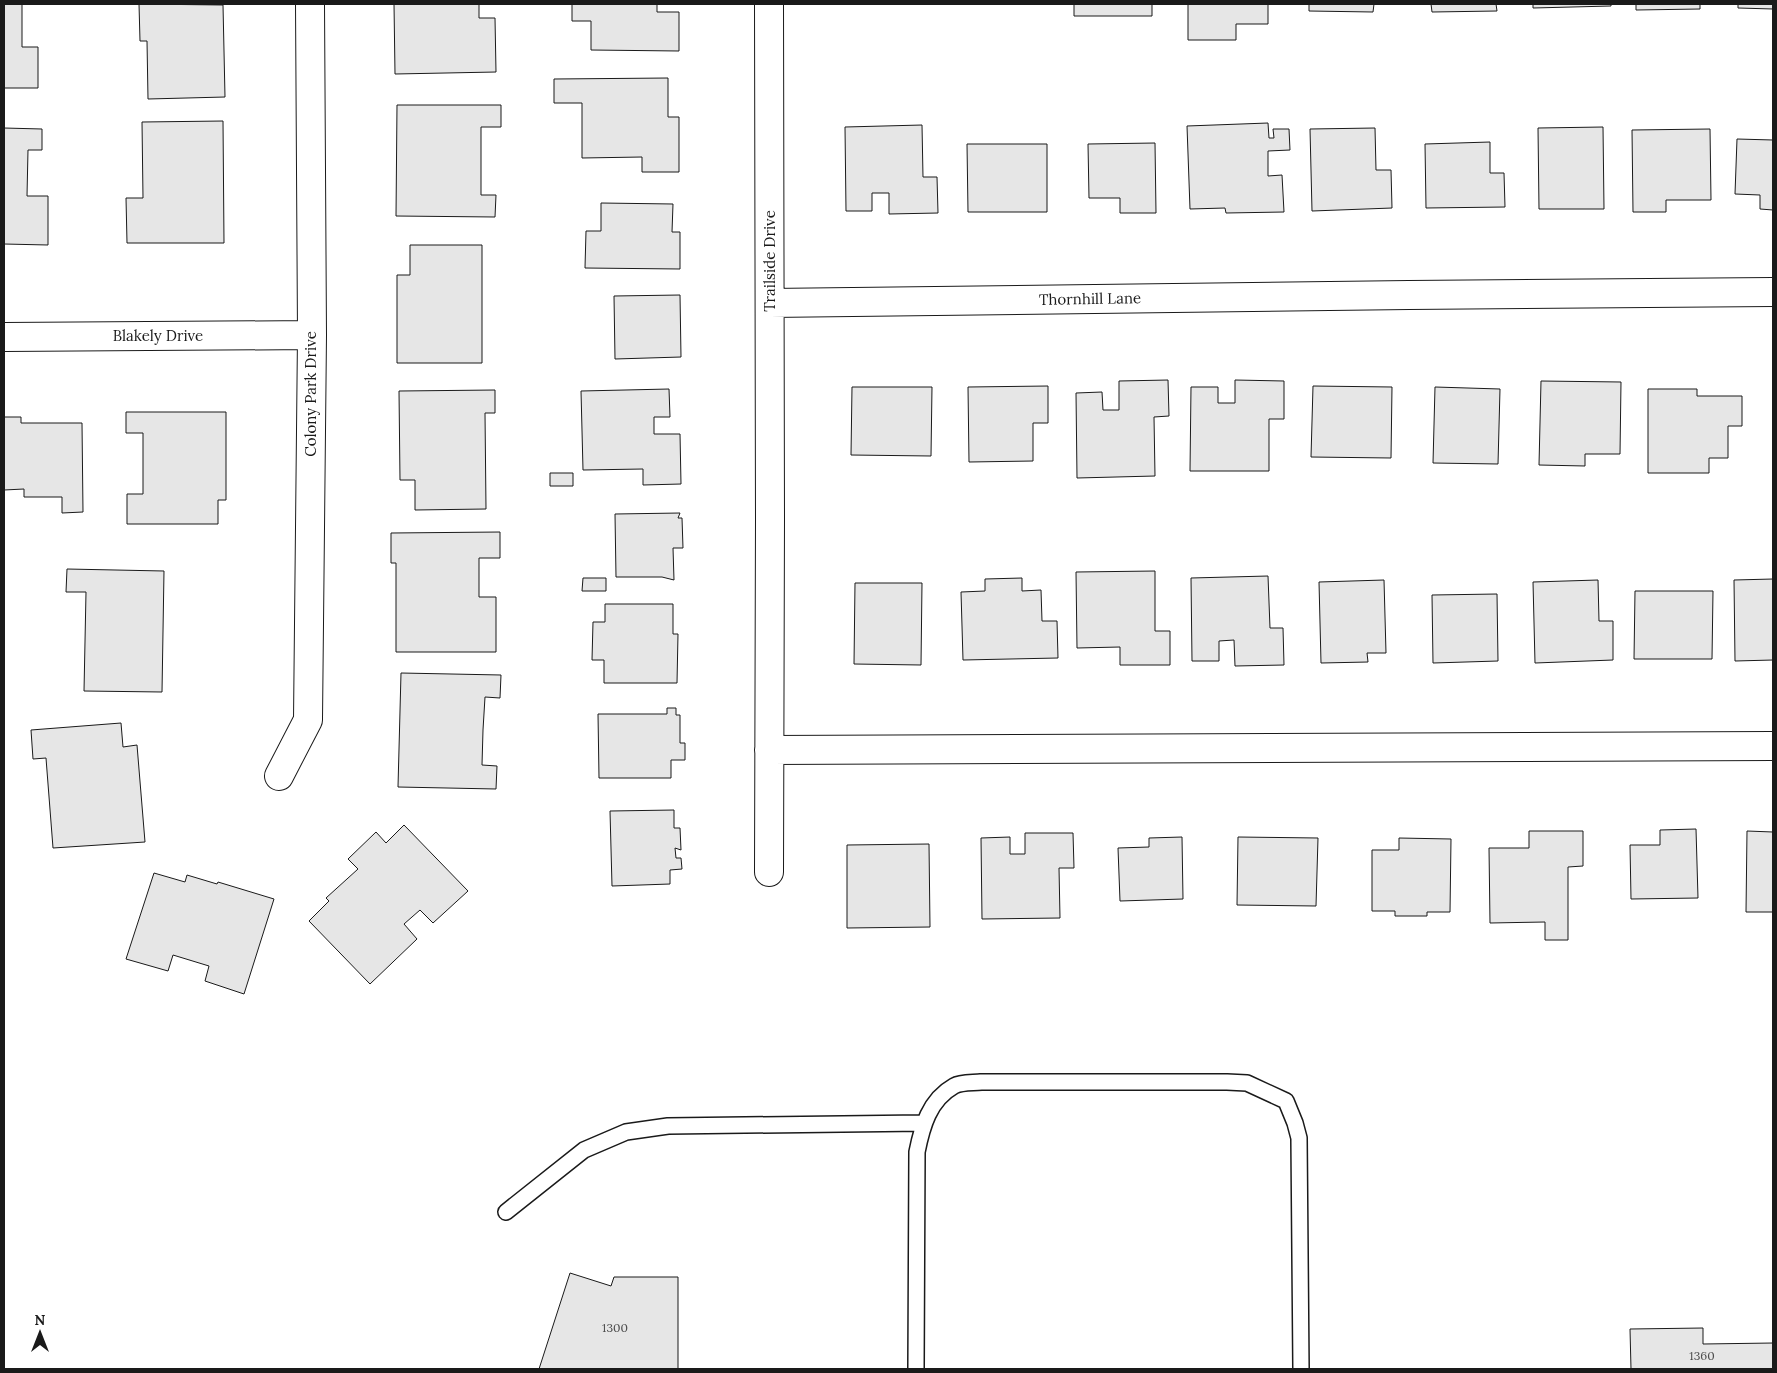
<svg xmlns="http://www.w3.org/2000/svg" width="1777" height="1373" font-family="Lora,serif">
<rect width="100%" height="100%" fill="#fff"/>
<path fill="#e6e6e6" stroke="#1a1a1a" d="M4,4H22V47H38V88H4Z
M139,4L223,5L225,97L148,99L147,41H140Z
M394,4H479V18H495L496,72L395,74Z
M572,4H657V12H679V51L591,50V21H572Z
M1074,4H1152V16H1074Z
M1188,4H1268V24H1236V40H1188Z
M1309,4H1374L1373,12L1309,11Z
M1431,4H1496L1497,11L1432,12Z
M1533,4H1611V6L1533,8Z
M1636,4H1700V9L1636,10Z
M1738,4H1773V9L1738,8Z
M668,78V117H679V172H642V157L582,158V103H554V79Z
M397,105H501V127H481V195H496L495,217L396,216Z
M223,121L224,243H127L126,198H143L142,122Z
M1268,123L1269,138H1274L1273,129H1289L1290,150L1268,151V176L1282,175L1284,212L1226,213L1225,208L1190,209L1187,126Z
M922,125L923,177H937L938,213L889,214V193H872V211H846L845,127Z
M1603,127L1604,209H1539L1538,128Z
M4,128L42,129V150H28L27,196H48V245L4,244Z
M1375,128L1376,170H1391L1392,208L1312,211L1310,129Z
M1710,129L1711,200H1666V212H1633L1632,130Z
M1737,139L1773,140V210L1760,209V195L1735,194Z
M1490,142V173H1504L1505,207L1426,208L1425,144Z
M1155,143L1156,213H1120V198H1089L1088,144Z
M967,144H1047V212H968Z
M601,203L673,204L672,232H680V269L585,268L586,231H601Z
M410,245H482V363H397V275H410Z
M680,295L681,357L615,359L614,296Z
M1168,380L1169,416L1154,417L1155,476L1077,478L1076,393L1102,392L1103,410H1119V381Z
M1235,380L1284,381V419H1269V471H1190L1191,387H1218V403H1235Z
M1541,381L1621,382L1620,454H1585V466L1539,465Z
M1048,386V423H1033V461L969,462L968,387Z
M1313,386L1392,387L1391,458L1311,457Z
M852,387H932L931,456L851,455Z
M1435,387L1500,389L1498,464L1433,463Z
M669,389L670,417H654V434H680L681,484L643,485V469L583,470L581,391Z
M1648,389H1697V396H1742V426H1728V458H1709V473H1648Z
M495,390V413H485L486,509L415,510V480H400L399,391Z
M126,412H226V500H218V524H127V494H143V433H126Z
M4,417H21V423H82L83,512L62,513V497H24V489L4,490Z
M550,473H573V486H550Z
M680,513L678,518H682L683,548H673L674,580L662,577H616L615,514Z
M500,532V558H479V597H496V652H396V563H391V533Z
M67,569L164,571L162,692L84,691L86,592H66Z
M1155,571V631H1170V665H1120V647L1077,648L1076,572Z
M1268,576L1270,628H1283L1284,665L1235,666L1234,640L1219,641V661H1192L1191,578Z
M583,578H606V591H582Z
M1022,578V591L1041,590L1042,621H1057L1058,658L963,660L961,592L985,591V579Z
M1773,579V660L1735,661L1734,580Z
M1384,580L1386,653H1367L1368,662L1321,663L1319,582Z
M1598,580L1599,621H1613V660L1535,663L1533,582Z
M855,583H922L921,665L854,664Z
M1635,591H1713L1712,659H1634Z
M1497,594L1498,661L1433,663L1432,595Z
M605,604H673V634H678L677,683H604V660H592L593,622H605Z
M401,673L501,675L500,698L485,697L483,730L482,765L497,766L496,789L398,787Z
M667,708H676V715H680V743H685V760H671V778H599L598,714H667Z
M121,723L123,747L137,745L145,842L53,848L46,758L33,759L31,730Z
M674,810V828H680L681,850L675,848L676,858H681L682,869L670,870V884L612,886L610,811Z
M404,825L468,891L433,923L420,910L404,924L417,939L370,984L309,921L329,901L326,898L358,869L348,859L376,832L386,843Z
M1696,829L1698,898L1631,899L1630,845H1660V830Z
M1529,831H1583V866L1568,867V940H1545V922L1490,923L1489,848H1529Z
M1747,831L1773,832V912H1746Z
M1025,833H1073L1074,868H1059L1060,918L982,919L981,838L1010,837V854H1025Z
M1182,837L1183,899L1120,901L1118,848L1149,847V838Z
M1238,837L1318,838L1316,906L1237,905Z
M1399,838L1451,839L1450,912H1427V916H1395V911H1372V850H1399Z
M929,844L930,927L847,928V845Z
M154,873L185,882L187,875L217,884L218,882L274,899L244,994L205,981L209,966L173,955L168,971L126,959Z
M570,1273L611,1286L614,1277H678V1369H539Z
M1703,1328V1344L1773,1343V1369H1631L1630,1329Z"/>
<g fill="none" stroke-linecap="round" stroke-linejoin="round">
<defs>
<path id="service" d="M506,1212L584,1150L626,1132L668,1126L923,1123
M916,1369L917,1152C922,1127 929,1100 954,1086C961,1082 973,1083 981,1082H1227L1247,1083L1286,1101L1295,1123L1299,1138L1301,1369"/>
<path id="minor" d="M770,303L1409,295L1773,292
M4,337L312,335
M769,750L1773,746
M279,776L308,720L312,335L310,4
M769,872L770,519L769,4"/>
</defs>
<use href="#service" stroke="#1a1a1a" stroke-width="18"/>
<use href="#minor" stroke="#1a1a1a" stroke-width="30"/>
<use href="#service" stroke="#fff" stroke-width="15"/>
<use href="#minor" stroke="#fff" stroke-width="28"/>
</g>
<g text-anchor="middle" stroke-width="4" stroke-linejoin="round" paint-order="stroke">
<g font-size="12" fill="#4d4d4d">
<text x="615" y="1332">1300</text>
<text x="1702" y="1360">1360</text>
</g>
<g font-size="15" fill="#1a1a1a" stroke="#fff">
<text transform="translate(770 261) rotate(-90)" y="5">Trailside Drive</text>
<text transform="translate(1090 299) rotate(-1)" y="5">Thornhill Lane</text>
<text x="158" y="341">Blakely Drive</text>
<text transform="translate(311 394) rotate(-90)" y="5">Colony Park Drive</text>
</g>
</g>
<rect width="1777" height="1373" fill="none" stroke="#1a1a1a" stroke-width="10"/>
<g transform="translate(40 1333)" stroke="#ffffff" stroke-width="4" paint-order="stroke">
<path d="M0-4L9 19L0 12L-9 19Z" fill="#1a1a1a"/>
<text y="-8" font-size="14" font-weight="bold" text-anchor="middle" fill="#1a1a1a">N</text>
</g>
</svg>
